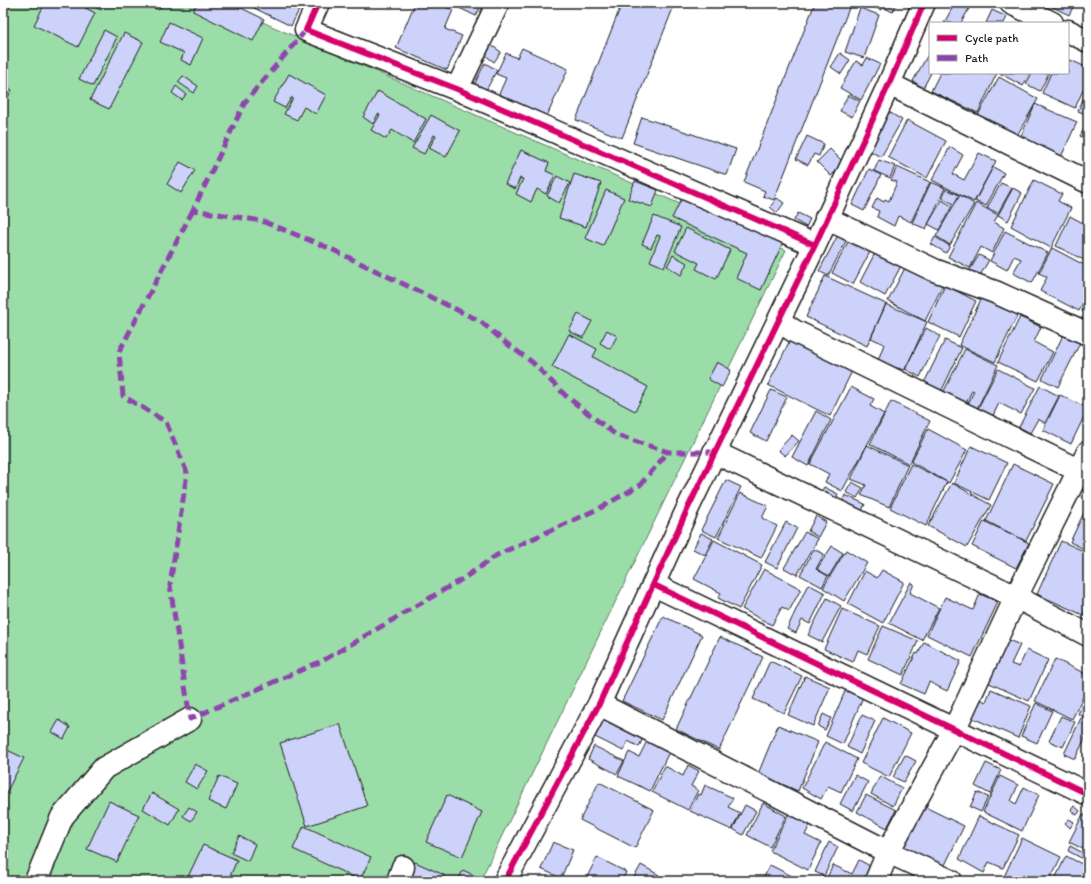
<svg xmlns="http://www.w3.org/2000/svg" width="1091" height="884" font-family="Itim,sans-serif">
<rect width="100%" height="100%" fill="#fff"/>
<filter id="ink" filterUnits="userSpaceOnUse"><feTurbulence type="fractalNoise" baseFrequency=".025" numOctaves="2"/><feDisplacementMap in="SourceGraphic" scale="8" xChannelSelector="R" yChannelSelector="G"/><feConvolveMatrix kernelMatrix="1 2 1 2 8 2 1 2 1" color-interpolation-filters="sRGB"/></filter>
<g filter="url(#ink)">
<path fill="#9bdda8" stroke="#5c7c62" d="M3,3H225L269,25L786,250L480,881H3Z"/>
<path fill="#ccd2fa" stroke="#1c1c1c" d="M45,3H76L95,13L78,47L34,25Z
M86,3H105L101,10Z
M143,3H162L159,10Z
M197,3H231L264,19L253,41L193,11Z
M254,3H290L300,8L291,26L252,7Z
M415,3H436L453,10L445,29L462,36L447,70L396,48Z
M449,3H482L476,16Z
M622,3H675L622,138L576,120Z
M815,3H851L774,200L763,196L765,191L744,182Z
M864,3H896L893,12L882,7L881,10Z
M955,3H972L961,23H944Z
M1045,3H1075L1069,15Z
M1088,4V15L1084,13Z
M860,8L879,15L864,58L845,52Z
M992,10L1007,17L1004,23H986Z
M169,22L203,38L191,65L181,60L184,53L160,42Z
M104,30L117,37L93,86L79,79Z
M124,33L143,42L109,109L90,100Z
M491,45L501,52L494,62L485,55Z
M522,48L568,69L547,116L499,94L506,78L496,74L506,53L517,58Z
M930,51V73H931L923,88L913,81Z
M840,53L850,60L841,74L831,67Z
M867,58L880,64L861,100L840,88L856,61L863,65Z
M1068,59L1088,68V79L1075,108L1042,93L1051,73H1068Z
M485,63L497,70L484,94L473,87Z
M940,73H997L978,113L931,91Z
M999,73H1030L1023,86Z
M1032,73H1049L1040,91L1026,84Z
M289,74L326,95L316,114L304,107L297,120L284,114L293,98H291L285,108L273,102Z
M183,76L198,86L194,93L178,82Z
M999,77L1038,99L1016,137L978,115Z
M3,84L12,90L3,105Z
M176,86L186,94L182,100L172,93Z
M1088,87V115L1078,111Z
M378,91L426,119L413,143L392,130L386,139L371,130L380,115L378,114L373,124L363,117Z
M848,95L860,101L852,117L840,111Z
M1035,104L1077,122L1061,157L1020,138Z
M889,112L902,120L881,157L868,150Z
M431,115L460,131L446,157L429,148L436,136L434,135L424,154L412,148Z
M642,117L736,149L727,175L633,143Z
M907,120L946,141L927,178L888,157Z
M1088,121V140L1080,136Z
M807,136L824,144L819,156L814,154L808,165L796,159Z
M950,147L963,155L953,174L964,180L979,153L996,161L974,202L932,180Z
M830,149L844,163L831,176L817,162Z
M521,150L549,163L546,171L555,175L546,194L537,189L531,202L516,194L523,179L520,178L515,189L505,184Z
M879,160L895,166L890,178L874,171Z
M180,162L195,170L181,193L167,184Z
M897,167L930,182L911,222L898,216L894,226L877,217L879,211L872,208L877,198L884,202L885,199L889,201L897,182L891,180Z
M993,167L1004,173L986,206L975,201Z
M869,169L881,175L864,211L852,205Z
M574,174L601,183L586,227L559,218Z
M557,176L570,183L559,203L547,196Z
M1034,180L1062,194L1058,201L1071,208L1051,248L1011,226Z
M635,181L658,190L652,207L628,199Z
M931,182L945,188L926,229L912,223Z
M1001,183L1012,188L998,213L987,208Z
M1013,188L1022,193L1008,221L998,215Z
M946,189L959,195L954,204L942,198Z
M606,190L624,198L603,246L585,238Z
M685,192L785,238L761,290L736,278L747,253L672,218Z
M960,195L974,204L950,245L936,236Z
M777,198L784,203L777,213L770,207Z
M942,200L952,206L939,230L928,224Z
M976,203L998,215L994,222L1004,228L992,253L981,247L970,268L948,257Z
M798,213L810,219L806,227L794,220Z
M654,216L681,227L664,267L650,261L660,236L657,235L651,248L642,244Z
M1070,216L1083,223L1085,217L1088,219V262L1056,246Z
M686,228L730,250L716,279L696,269L699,263L675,251Z
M1005,231L1048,253L1032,283L1013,273L1021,259L1014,256L1007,270L990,261Z
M839,233L848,237L828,276L819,271Z
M851,236L872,248L853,284L832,273Z
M935,237L950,246L946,253L931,244Z
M1052,248L1088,267V294L1079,311L1040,291L1047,277L1039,273Z
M877,249L903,262L885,296L860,282Z
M673,255L687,263L681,275L667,266Z
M979,255L989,260L978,279L968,273Z
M909,260L946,279L925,321L888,301Z
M825,276L886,304L867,346L806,317Z
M945,285L976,301L959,337L928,322Z
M983,295L1019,312L995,362L959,345Z
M1088,298V314L1082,311Z
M886,304L927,322L905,370L877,363L884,344L871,338Z
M578,314L592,321L583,338L569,331Z
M1020,317L1041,327L1034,342L1053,352L1038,381L998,362Z
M926,328L940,336L920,377L905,369Z
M1066,329L1083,337L1058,387L1042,379Z
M607,330L617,336L610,349L600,343Z
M794,332L856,363L830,416L768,385Z
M569,334L597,349L593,357L648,387L635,411L552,367Z
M945,340L962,348L941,392L924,383Z
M965,349L998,365L976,411L967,406L974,391L972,390L966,404L943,393Z
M717,362L731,370L722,387L708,379Z
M998,369L1035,388L1021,414L999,403L992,418L977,410Z
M1040,386L1059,396L1045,423L1038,419L1030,433L1019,427Z
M851,387L874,399L870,406L884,414L842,491L825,482L829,474L810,464Z
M771,390L787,397L766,441L750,433Z
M1060,395L1088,408L1071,444L1043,430Z
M891,401L930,421L909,464L870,444Z
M816,411L831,420L808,466L792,457Z
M928,429L967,450L949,483L911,462Z
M792,435L799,441L785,456L778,450Z
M867,445L908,465L889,507L861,495L866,485L851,479Z
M971,446L1007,463L989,500L954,483Z
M911,464L947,482L926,526L890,508Z
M1013,464L1054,484L1026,541L986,521Z
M726,480L741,487L716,537L701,530Z
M852,482L863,488L857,498L846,492Z
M952,483L991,505L967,547L928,526Z
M824,487L838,494L833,504L819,496Z
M740,493L768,506L762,518L777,526L761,558L718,538Z
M845,495L865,504L858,520L838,511Z
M1088,504V551L1070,542Z
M816,516L826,522L818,537L808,531Z
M984,521L1029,543L1016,568L972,546Z
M786,522L797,528L777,568L765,562Z
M805,532L818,539L797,575L784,568Z
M701,533L713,539L705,555L693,549Z
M714,540L762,565L739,609L718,598L721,593L694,579Z
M1061,541L1088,553V603L1083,615L1037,594Z
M832,546L843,553L829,576L817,569Z
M814,549L824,554L816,569L828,576L822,587L800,575Z
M846,550L867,563L844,601L823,588Z
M764,569L801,589L789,611L782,607L772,625L742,609Z
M882,570L904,582L883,623L848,604L865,571L877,578Z
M911,582L914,584L910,593L939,608L922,640L889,623Z
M808,584L825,593L810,624L802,620L796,633L787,629Z
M980,594L998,602L972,657L927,635L945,597L973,610Z
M827,598L841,606L822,642L808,635Z
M842,609L880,626L867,654L858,650L853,662L824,649Z
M663,616L702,635L662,720L622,701Z
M883,626L918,641L903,675L868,659Z
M720,637L763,657L719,750L676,729Z
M1006,639L1020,645L1011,664L1019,667L1027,650L1048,660L1029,701L987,682Z
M924,642L961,661L947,691L929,682L924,694L901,684L916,653L918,654Z
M1055,659L1088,675V687L1072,719L1035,701Z
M770,661L802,676L784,713L753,699Z
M805,676L830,687L813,726L788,715Z
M846,689L863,697L843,744L826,736Z
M991,689L1031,706L1018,738L968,716L976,697L986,702Z
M1088,692V719L1078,714Z
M1036,703L1052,711L1037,743L1021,736Z
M823,714L831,718L825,730L818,726Z
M606,715L645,733L639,747L628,741L623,751L595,737Z
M862,715L875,721L860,754L847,747Z
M1061,716L1075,722L1063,747L1049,741Z
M883,718L911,733L889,777L861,763Z
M1081,718L1088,722V732L1075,759L1064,754Z
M59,720L70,727L64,739L52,732Z
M340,724L367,806L307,826L280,743Z
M778,725L818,742L798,791L758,774Z
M647,741L669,752L650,791L618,776L629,752L639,757Z
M825,742L857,759L841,792L828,786L821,799L802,788Z
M594,746L624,761L617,774L588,759Z
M3,748L24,758L3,799Z
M905,755L916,761L904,782L893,777Z
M986,763L1001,770L990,794L975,786Z
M195,764L208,771L197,789L185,782Z
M688,765L699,771L691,786L698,790L688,810L652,792L665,766L683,776Z
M855,775L868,782L853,811L840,804Z
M219,776L237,784L226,809L208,801Z
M880,776L902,788L893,806L871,794Z
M1000,776L1018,785L1011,801L1016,804L1024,787L1039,795L1022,831L983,812Z
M599,782L654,810L635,848L580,820Z
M705,785L733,798L728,807L740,813L732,830L690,811L698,794L701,795Z
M977,792L988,797L981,812L970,807Z
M152,793L179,809L170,825L143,809Z
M447,795L482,812L462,857L426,842Z
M866,795L896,810L887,828L857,812Z
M109,801L139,815L117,862L87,849Z
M763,803L786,816L770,847L747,835Z
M919,804L964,826L941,873L896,852Z
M745,805L756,811L743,835L733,829Z
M1074,806L1080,811L1077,815L1071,810Z
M189,807L197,812L191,821L183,816Z
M789,813L811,823L805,835L821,843L808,870L770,851Z
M1083,814L1088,817V840L1083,849L1069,842Z
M979,816L1019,835L1003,868L989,862L984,873L959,859Z
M1069,819L1074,822L1070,828L1065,823Z
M304,826L371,857L360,880L293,849Z
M239,836L255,844L248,861L231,853Z
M1022,838L1061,857L1049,881H1031L1027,879L1026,881H1002Z
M553,842L573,850L561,878L541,869Z
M829,842L838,847L824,876L815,872Z
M203,845L237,860L228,881H186Z
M1070,846L1085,854L1088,848L1087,861L1068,851Z
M1066,856L1088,867V881H1054Z
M597,857L626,872L622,881H585Z
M859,860L870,866L863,881H834L827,878L833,865L852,874Z
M415,862L444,875L442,881H407Z
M641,865L659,875L656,881H632Z
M770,865L802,881H762Z
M463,870L477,877L475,881H458Z"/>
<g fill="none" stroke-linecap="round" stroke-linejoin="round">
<defs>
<path id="minor" d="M318,3L306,30L457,89L815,245
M1011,3L1052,23
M1068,31L1088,41
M889,84L1088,182
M457,89L498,3
M826,218L934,270L995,292L1088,334
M779,321L794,331L1088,475
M714,452L1016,597L1088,635
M654,585L1088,794
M599,704L888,852L951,881
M36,881L62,817L104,768L190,719
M398,881L403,867
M505,881L599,704L687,510L815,245L889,84L924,3
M876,881L888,852L955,728L1016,597L1088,452"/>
</defs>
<use href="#minor" stroke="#1c1c1c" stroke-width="25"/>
<use href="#minor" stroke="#fff" stroke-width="22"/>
<path stroke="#8e44ad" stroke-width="5" stroke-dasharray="10 5" stroke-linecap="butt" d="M306,30L245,102L193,210L262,221L329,248L480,321L506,343L532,362L566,396L616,435L668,452H714
M193,210L119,352L123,396L166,422L187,473L170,585L190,719L324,660L464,578L497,555L600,508L640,485L668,452"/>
<defs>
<path id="cycleway" d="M318,3L306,30L457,89L815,245
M654,585L1088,794
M505,881L599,704L687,510L815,245L889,84L924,3"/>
</defs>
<use href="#cycleway" stroke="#fff" stroke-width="8"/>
<use href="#cycleway" stroke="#d6006c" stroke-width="6"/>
</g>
</g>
<rect width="1091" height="884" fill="none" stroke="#fff" stroke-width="16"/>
<rect x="8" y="8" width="1075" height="868" fill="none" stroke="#1c1c1c" stroke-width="1.5" filter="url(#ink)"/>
<rect x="929" y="22" width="140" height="52" fill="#ffffff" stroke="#a4a4a4"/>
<rect x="937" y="35" width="20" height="6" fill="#d6006c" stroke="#a4a4a4"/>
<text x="965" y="42" font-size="12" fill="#1c1c1c">Cycle path</text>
<rect x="937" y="55" width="20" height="6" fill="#8e44ad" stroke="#a4a4a4"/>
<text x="965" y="62" font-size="12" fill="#1c1c1c">Path</text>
</svg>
